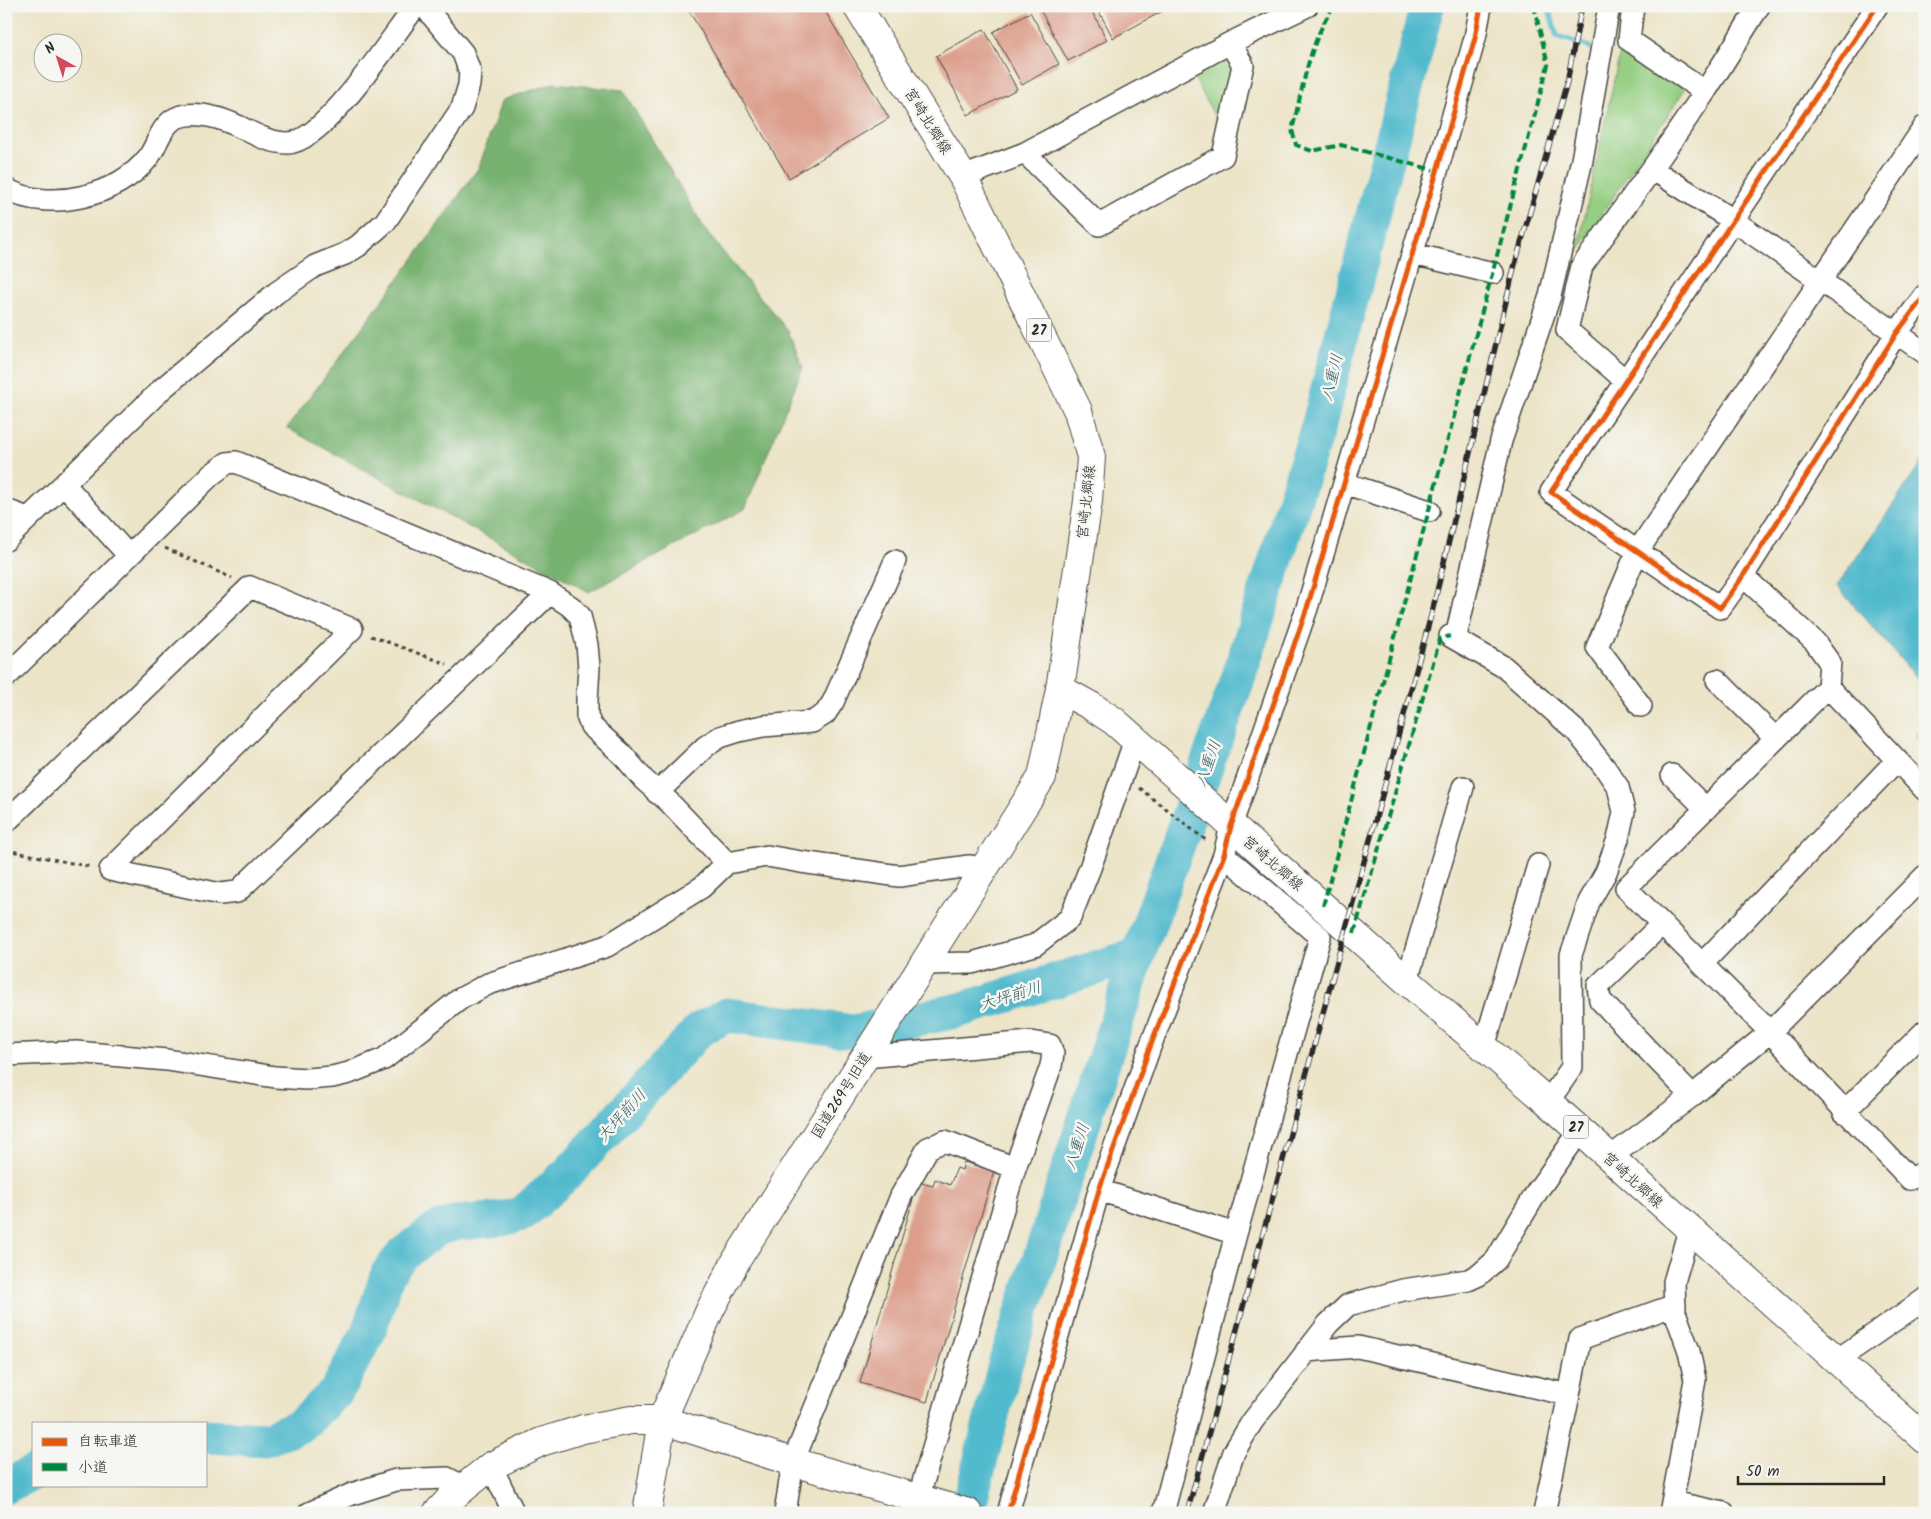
<svg xmlns="http://www.w3.org/2000/svg" width="1931" height="1519" font-family="Kalam,'Klee One',sans-serif">
<rect width="100%" height="100%" fill="#f6f6f2"/>
<filter id="ink" filterUnits="userSpaceOnUse"><feTurbulence type="fractalNoise" baseFrequency=".02" numOctaves="2"/><feDisplacementMap in="SourceGraphic" scale="10" xChannelSelector="R" yChannelSelector="G"/><feConvolveMatrix kernelMatrix="1 2 1 2 8 2 1 2 1" color-interpolation-filters="sRGB"/></filter>
<filter id="wash" filterUnits="userSpaceOnUse"><feTurbulence type="fractalNoise" baseFrequency=".0096" numOctaves="4" result="noise"/><feDisplacementMap in="SourceGraphic" scale="20" xChannelSelector="R" yChannelSelector="G"/><feGaussianBlur stdDeviation="1.12" result="paint"/><feColorMatrix in="noise" values="0 0 0 0 0 0 0 0 0 0 0 0 0 0 0 0 0 1.4 0 .05"/><feComposite in="paint" operator="in"/></filter>
<g filter="url(#wash)">
<rect width="100%" height="100%" fill="#ece4c7"/>
<path fill="#96cf83" stroke="#607d57" d="M1621,48L1685,89L1577,252Z
M1220,55L1231,60L1234,69L1221,128L1190,70Z
M1925,723V748L1914,736Z"/>
<path fill="#78b271" stroke="#526e4e" d="M554,83L623,90L706,231L788,331L803,367L745,509L589,592L287,428L414,258L479,167L502,100Z"/>
<path fill="#51bacd" stroke="#3e727c" d="M1925,458V679H1918L1837,586Z"/>
<g fill="none" stroke-linecap="round" stroke-linejoin="round">
<path stroke="#51bacd" stroke-width="5.5" d="M1548,6L1557,36L1590,47"/>
<path stroke="#51bacd" stroke-width="35" d="M206,1436L266,1439L300,1426L336,1392L368,1333L388,1273L403,1254L437,1229L456,1223L502,1219L522,1214L568,1173L699,1030L727,1015L854,1032L960,1010L1138,955
M6,1486L34,1472
M967,1513L1005,1365L1138,955L1239,676L1320,420L1427,6"/>
</g>
<g id="blocks">
<path fill="#dc9e8b" d="M686,6H822L889,118L789,178Z
M1038,6H1089L1107,40L1068,61Z
M1096,6H1172L1113,38Z
M1030,12L1059,64L1022,85L993,32Z
M984,29L1017,89L968,115L936,56Z
M964,1162L994,1171L927,1402L860,1383L918,1182L933,1186L935,1179L950,1185L957,1168L962,1170Z"/>
</g>
</g>
<g filter="url(#ink)">
<use href="#blocks" fill-opacity="0" stroke="#484742" stroke-width="1"/>
<g fill="none" stroke-linecap="round" stroke-linejoin="round">
<defs>
<path id="street" d="M1633,6L1629,40L1705,92
M1877,6L1551,492L1720,608L1743,576L1896,334L1925,295
M1025,153L1099,225L1223,156L1243,65L1230,43
M1652,169L1734,221L1925,353
M963,177L1025,153L1230,43L1307,6
M6,189C49,213 118,196 148,158C157,146 161,125 176,118C196,109 224,119 242,128C256,135 271,143 288,143C325,142 392,36 416,6
M1413,254L1493,273
M1626,381L1567,330L1582,266L1652,169L1705,92L1759,6
M1344,483L1429,511
M64,484L129,556
M6,510L28,518
M6,540L163,388L276,293L315,266L345,254L358,246L385,222L462,108L469,85L470,72L463,53L424,6
M1743,576L1815,642L1830,663L1828,687L1626,888L1770,1032L1910,1179L1925,1172
M6,677L211,475L227,463L236,462L550,593L570,606L580,616L587,645L589,667L587,700V716L591,726L622,754L644,780L669,802L727,863
M1717,680L1776,739
M1828,687L1925,790
M1641,706L1597,647L1637,552L1925,126
M1672,775L1706,809
M657,793L706,746L720,737L739,731L763,726L812,722L825,714L833,702L895,561
M6,822L250,587L352,629L110,870
M110,870L220,894L237,892L550,593
M1662,924L1598,986L1600,1000L1692,1096
M924,964L972,963L1035,945L1070,918L1090,868L1135,740
M1702,964L1897,760
M1407,981L1463,787
M1484,1047L1538,865
M6,1055L76,1052L167,1060L275,1077L307,1079L332,1077L349,1073L384,1059L460,999L488,984L607,946L702,887L727,863L767,856L801,862L899,876L969,866L983,868
M864,1057L1031,1042L1050,1045L1053,1054L1051,1066L1015,1168L914,1513
M1548,1102L1572,1067L1571,955L1589,902L1606,872L1618,839L1624,812L1618,787L1605,768L1576,731L1504,667L1450,636L1457,632L1501,441L1550,296L1582,160L1609,6
M1844,1112L1925,1031
M1609,1158L1692,1096L1770,1032L1925,876
M1099,1190L1236,1234
M1306,1351L1358,1347L1569,1395L1544,1513
M1837,1360L1925,1299
M1569,1395L1580,1339L1675,1305
M491,1466L514,1513
M1672,1502L1724,1513
M309,1513L352,1494L396,1480L447,1478L464,1487
M785,1513L793,1462L901,1196L928,1148L945,1141L1015,1168
M1008,1513L1099,1190L1150,1047L1224,855L1231,826L1307,608L1437,171L1475,38L1481,6
M1163,1513L1236,1234L1320,937L1224,855
M1214,1513L1234,1452L1252,1422L1328,1324L1348,1305L1403,1290L1468,1280L1479,1275L1496,1260L1538,1190L1580,1131
M1670,1513L1695,1380L1689,1351L1675,1312L1674,1282L1689,1230"/>
<path id="secondary" d="M437,1513L451,1498L491,1466L541,1442L583,1429L631,1420H662L793,1462L968,1513
M647,1513L662,1420L710,1310L737,1259L1042,777L1060,689"/>
<path id="primary" d="M857,6L963,177L1078,411L1091,457L1088,501L1060,689L1091,706L1114,721L1407,981L1548,1102L1925,1439"/>
</defs>
<use href="#street" stroke="#484742" stroke-width="24"/>
<use href="#secondary" stroke="#484742" stroke-width="30"/>
<use href="#primary" stroke="#484742" stroke-width="30"/>
<path stroke="#484742" stroke-width="3" stroke-dasharray="4 4" stroke-linecap="butt" d="M165,548L232,578
M371,636L447,664
M1139,788L1207,841
M6,850L92,867"/>
<use href="#street" stroke="#fff" stroke-width="21"/>
<use href="#secondary" stroke="#fff" stroke-width="28"/>
<use href="#primary" stroke="#fff" stroke-width="28"/>
<defs>
<path id="rail" d="M1187,1513L1433,608L1514,268L1567,82L1582,6"/>
</defs>
<use href="#rail" stroke="#2b2b2b" stroke-width="5.5"/>
<use href="#rail" stroke="#f6f6f2" stroke-width="4" stroke-dasharray="11" stroke-linecap="butt"/>
<path stroke="#00873e" stroke-width="4" stroke-dasharray="8 4" stroke-linecap="butt" d="M1334,6C1309,42 1303,88 1292,130L1296,145L1312,151L1341,145L1437,171
M1323,906L1548,65L1534,6
M1354,933L1440,639L1450,636"/>
<defs>
<path id="cycleway" d="M1877,6L1551,492L1720,608L1743,576L1896,334L1925,295
M1008,1513L1099,1190L1150,1047L1224,855L1231,826L1307,608L1437,171L1475,38L1481,6"/>
</defs>
<use href="#cycleway" stroke="#f6f6f2" stroke-width="8"/>
<use href="#cycleway" stroke="#e8590c" stroke-width="5"/>
</g>
</g>
<g text-anchor="middle" stroke-width="5" stroke-linejoin="round" paint-order="stroke">
<g fill="#f6f6f2" stroke="#686867" stroke-width="1">
<rect x="1026.5" y="318.5" width="25" height="23" rx="4"/>
<rect x="1563.5" y="1115.5" width="25" height="23" rx="4"/>
</g>
<g font-size="14" font-weight="bold" fill="#2b2b2b">
<text x="1039" y="335">27</text>
<text x="1576" y="1132">27</text>
</g>
<g font-size="15" fill="#2b2b2b" stroke="#f6f6f2">
<text transform="translate(928 121) rotate(58)" y="5">宮崎北郷線</text>
<text transform="translate(1086 502) rotate(-84)" y="5">宮崎北郷線</text>
<text transform="translate(1273 863) rotate(41)" y="5">宮崎北郷線</text>
<text transform="translate(841 1095) rotate(-58)" y="5">国道269号旧道</text>
<text transform="translate(1633 1180) rotate(42)" y="5">宮崎北郷線</text>
</g>
<g font-size="16" font-style="italic" fill="#385d64" stroke="#f6f6f2">
<text transform="translate(1331 377) rotate(-76)" y="6">八重川</text>
<text transform="translate(1207 763) rotate(-70)" y="6">八重川</text>
<text transform="translate(1010 995) rotate(-17)" y="6">大坪前川</text>
<text transform="translate(621 1115) rotate(-48)" y="6">大坪前川</text>
<text transform="translate(1076 1146) rotate(-72)" y="6">八重川</text>
</g>
</g>
<rect width="1931" height="1519" fill="none" stroke="#f6f6f2" stroke-width="25"/>
<rect x="32" y="1422" width="175" height="65" fill="#f6f6f2" stroke="#a5a5a2"/>
<rect x="42" y="1438" width="25" height="8" fill="#e8590c" stroke="#a5a5a2"/>
<text x="78" y="1446" font-size="15" fill="#2b2b2b">自転車道</text>
<rect x="42" y="1463" width="25" height="8" fill="#00873e" stroke="#a5a5a2"/>
<text x="78" y="1472" font-size="15" fill="#2b2b2b">小道</text>
<g transform="translate(58 58) rotate(321)"><circle r="24" fill="#f6f6f2" stroke="#a5a5a2"/>
<path d="M0-4L9 19L0 12L-9 19Z" fill="#d1495b"/>
<text y="-8" font-size="14" font-weight="bold" text-anchor="middle" fill="#2b2b2b">N</text>
</g>
<path d="M1738 1476v8h146v-8" fill="none" stroke="#2b2b2b" stroke-width="2.5"/>
<text x="1746" y="1476" font-size="15" fill="#2b2b2b" stroke="#f6f6f2" stroke-width="4" paint-order="stroke">50 m</text>
</svg>
